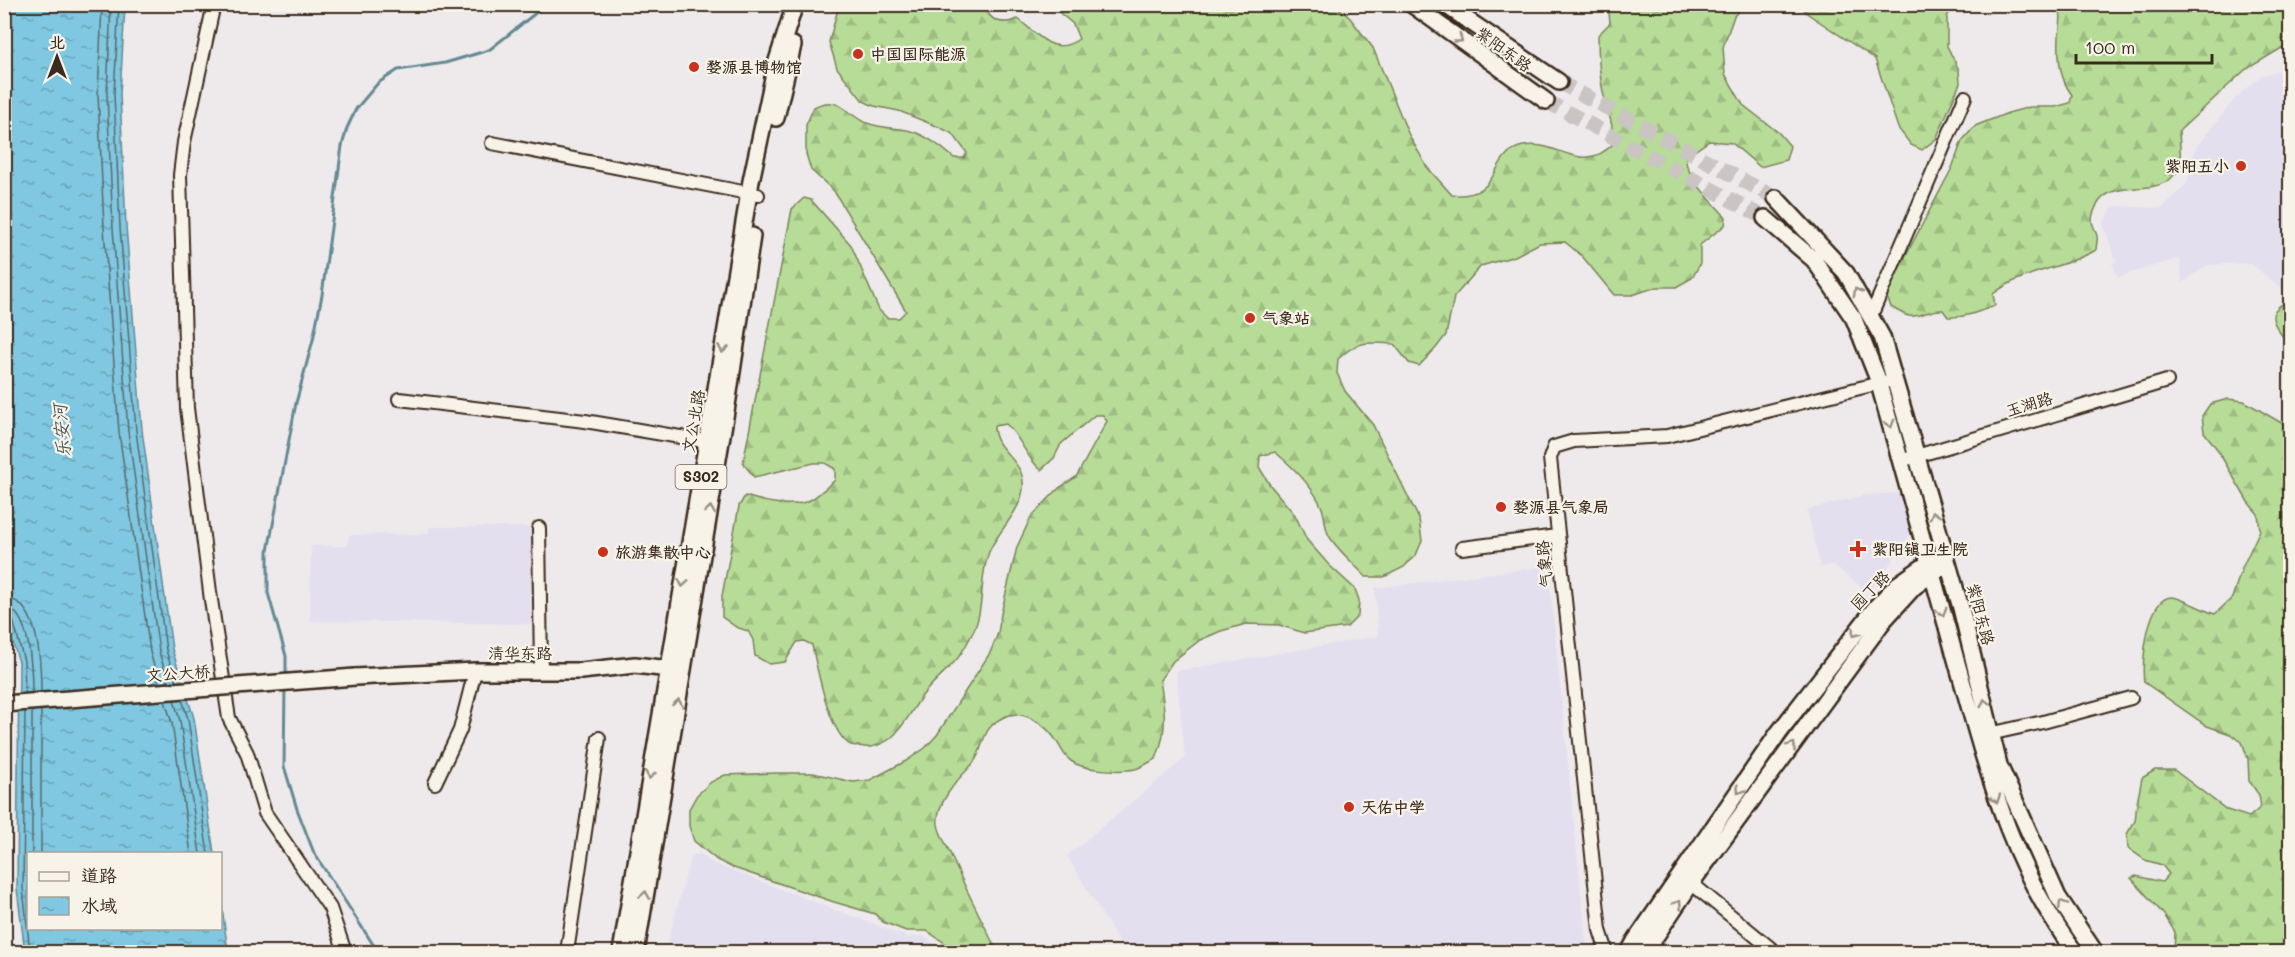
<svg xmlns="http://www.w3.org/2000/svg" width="2295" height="957" font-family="Mali,'LXGW WenKai TC',sans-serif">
<defs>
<pattern id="forest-firs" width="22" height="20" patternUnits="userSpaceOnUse" patternTransform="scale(1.5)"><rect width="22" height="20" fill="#b7dc97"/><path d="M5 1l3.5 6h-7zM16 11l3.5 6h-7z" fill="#9ebd82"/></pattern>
<pattern id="water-ripples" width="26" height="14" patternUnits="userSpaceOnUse" patternTransform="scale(1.5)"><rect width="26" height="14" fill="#80c8e1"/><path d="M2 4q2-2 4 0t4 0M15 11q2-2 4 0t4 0" fill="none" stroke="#6aa3b6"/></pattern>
</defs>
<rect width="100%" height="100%" fill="#eeeaeb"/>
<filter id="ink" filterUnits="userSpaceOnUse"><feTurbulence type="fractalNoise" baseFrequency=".0167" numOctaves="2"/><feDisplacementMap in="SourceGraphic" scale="12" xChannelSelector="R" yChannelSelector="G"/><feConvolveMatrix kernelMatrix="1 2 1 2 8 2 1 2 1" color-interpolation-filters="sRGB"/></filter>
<g filter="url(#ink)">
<path fill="#e3dfef" d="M2290,67V295L2250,263L2208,265L2182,283L2180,258L2118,277L2112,264L2116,261L2103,224L2113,206L2162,208L2187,183L2195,149L2237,96L2261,76Z
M1901,493L1911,533L1882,576L1868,592L1833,565L1820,567L1807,510L1864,495Z
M430,527H536L535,624L310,621L311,546H347L349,535L428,534Z
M1548,566L1587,952H1125L1067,856L1185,758L1176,671L1378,636L1375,588Z
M700,853L712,863L910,938L922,936L950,952H665L691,856Z"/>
<path fill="url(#forest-firs)" stroke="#79835a" stroke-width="1.5" d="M839,5H983C990,21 1002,26 1018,19C1039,35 1053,57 1079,39L1073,24L1050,5H1336L1350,18L1373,48L1408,133L1427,167L1452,195C1505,198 1487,154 1523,146C1559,139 1581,177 1614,143C1614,125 1607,110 1603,92C1599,73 1598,55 1598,35L1610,23L1609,13L1594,5H1744L1734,16L1723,47L1725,74L1743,105L1779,133L1790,146L1786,160L1760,167L1732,143L1709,141L1686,157C1683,173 1715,205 1726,217L1725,225L1700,245V264L1692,278L1676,287H1657L1632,295H1614L1582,256L1565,242L1540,243L1515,256L1481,266L1454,297L1446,335L1436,348L1419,366L1409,363L1394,344C1368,342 1357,340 1338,359L1337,373L1345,391L1373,425L1419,519L1422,541L1416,555L1404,567L1384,577H1366C1354,564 1341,553 1331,539C1324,530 1326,519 1322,508C1313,486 1293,467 1275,452L1260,456L1259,467L1270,485L1295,515L1307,540L1329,565L1355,589L1359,600L1358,616L1347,627L1304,633L1279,625L1246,624L1221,631L1200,640L1173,661L1160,680C1165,711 1168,729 1156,759C1149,762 1142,767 1135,769C1121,772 1089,770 1076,764C1064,759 1061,746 1053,736C1042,722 1020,708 1002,718C977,731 987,751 968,769C956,781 935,806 938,824C939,833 946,844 950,853C964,887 982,919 997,952H958L927,931H906L883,922L875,914L834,902L731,867L717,860L694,841L689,826V809L697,795L711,782L725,775L776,773H813L853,782L870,780L906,761L925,748L937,735L990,653L998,633L1001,614L1017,547L1031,517L1059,488L1076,477L1107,421L1103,415H1095L1061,444L1054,458L1041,470C1025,457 1021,437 1006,424L994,426C994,456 1033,460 1021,498C1015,517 997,533 989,552C979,577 985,604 975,628C970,638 964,651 957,659C946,672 932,682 922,696C912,710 904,727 890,739C883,744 872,748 864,747C861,746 855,746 851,745C829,735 817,667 812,645L804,641L797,642L785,662L769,664L755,656L753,640L748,631L736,627L722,617V596L739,506L745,496C764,502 794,510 812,499C820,494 828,486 835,480V469L825,463H814L754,477L743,463L792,209L804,198L811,200L851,245L879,310L887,318H899L906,311L834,191L811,170L806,154V125L814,107C820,104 825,102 832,103C843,104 853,117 864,122C876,127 888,128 901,129C921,131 939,145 954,158H964L967,153L953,134L941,128L899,111L874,106L863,101L837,68L829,42Z
M1800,5H1953L1947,17V46L1959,70L1960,83L1936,139L1922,150L1911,145L1898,128L1875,59L1808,14Z
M2058,5H2290V43L2245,70L2179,131L2181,165C2177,170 2174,177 2169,180C2145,197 2105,175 2093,214C2090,224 2095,227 2097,236C2098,240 2096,246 2096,250C2063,269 2024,270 1993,294L1995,305C1979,312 1965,318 1948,317L1943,310C1929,309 1919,318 1909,316C1904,315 1896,310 1891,307L1887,297L1895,276L1952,168L1962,141L1975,126L2008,113L2030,107H2055L2070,103L2072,95C2059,78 2058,57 2059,36C2060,24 2063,16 2058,5Z
M2290,300V349C2282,330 2256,315 2290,300Z
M2228,399L2244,401L2290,428V952H2264L2256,948L2248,947L2240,952H2174L2175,932L2165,916L2131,878L2136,876L2162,882L2169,874L2162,865L2145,860L2128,848L2127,834L2135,821L2137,803L2142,778L2155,770H2174L2227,810L2249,817L2261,807L2259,795L2249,781L2248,759L2242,742L2230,734L2207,726L2144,682C2141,664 2147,597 2172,597C2180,597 2204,611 2215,614L2232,598L2242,568L2260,530L2258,514L2248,502L2217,449L2204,432L2202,416L2210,404Z"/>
<path fill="url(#water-ripples)" stroke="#648993" stroke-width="1.5" d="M4,5H125L120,94L126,226L142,430L172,649L194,718L214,853L28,854V928H220L221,900L228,952H25L17,889L19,662L4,615Z"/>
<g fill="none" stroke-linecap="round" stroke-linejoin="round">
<path stroke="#57696c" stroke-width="1.5" d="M102,4L98,94L104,228L119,432L150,652L159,683
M111,4L107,94L113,228L128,431L159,651L168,682
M119,4L114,94L120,227L136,431L166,650L176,682
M4,598C40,599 41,666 41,692
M4,607C31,609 32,673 32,693
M4,615H10L13,620L24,661L25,693
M182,699L188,719L208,854
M174,700L180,721L200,854
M165,701L172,723L191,854
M25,711L23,888L30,952
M32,854V711
M41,854V710"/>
<path stroke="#648993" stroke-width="3" d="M286,676V656L268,593V551L296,403L313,340L322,295L342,146L347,128L356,109L378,83L398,70L445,63L489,50L547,4
M285,686L284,766L297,809L314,853L378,952"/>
<path stroke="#cac4c2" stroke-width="15" stroke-dasharray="15 8" stroke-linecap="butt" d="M1559,82L1776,198
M1546,101L1765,218"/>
<defs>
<path id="minor" d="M214,4L184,142L180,175L187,408L211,600L229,718L247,753L265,813L330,908L345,952
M492,143L758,195
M1871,316L1965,97
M399,399L585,421L716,443
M1900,461L2167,381
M539,528L541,671
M1462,548L1557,536
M1985,735L2043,722L2131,698
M435,783L460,730L475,671
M1685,878L1775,952
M567,952L599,738
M1607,952L1600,930L1550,458L1554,447L1574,441L1667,436L1888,381"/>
<path id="major" d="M1411,4L1546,101
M1444,4L1559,82
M776,118L793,45
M1776,198L1846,273L1882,337L1961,608L1999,765L2058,897L2095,952
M1765,218L1814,260L1854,319L1877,377C1904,472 1930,568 1957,663C1986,765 2010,866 2075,952
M355,677L475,671H581L635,665L678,670
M621,952L751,181L776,64L795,4
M636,952L728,399L752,236
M1629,952L1635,941L1779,732L1875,608L1897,585L1930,562L1939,561
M1645,952L1692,882L1884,620L1914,587L1939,569"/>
</defs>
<use href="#minor" stroke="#3b2a1e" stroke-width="16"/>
<use href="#major" stroke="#3b2a1e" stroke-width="20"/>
<use href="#minor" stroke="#f7f3e8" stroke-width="12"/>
<use href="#major" stroke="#f7f3e8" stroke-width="15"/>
<defs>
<path id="major-bridge" d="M4,704L355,677"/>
</defs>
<use href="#major-bridge" stroke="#3b2a1e" stroke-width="20" stroke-linecap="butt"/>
<use href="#major-bridge" stroke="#f7f3e8" stroke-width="15"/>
</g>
<defs><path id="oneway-chevron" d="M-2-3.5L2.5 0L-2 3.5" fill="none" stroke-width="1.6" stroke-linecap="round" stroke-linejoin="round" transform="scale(1.5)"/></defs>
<g stroke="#998e83">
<use href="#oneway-chevron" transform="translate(1459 39) rotate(36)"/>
<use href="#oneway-chevron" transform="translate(1857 292) rotate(-119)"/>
<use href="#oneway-chevron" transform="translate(723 349) rotate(100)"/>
<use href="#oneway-chevron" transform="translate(1890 424) rotate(74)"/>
<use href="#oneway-chevron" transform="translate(710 510) rotate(-81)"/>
<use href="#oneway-chevron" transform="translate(1934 515) rotate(-106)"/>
<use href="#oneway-chevron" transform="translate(683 583) rotate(100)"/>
<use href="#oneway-chevron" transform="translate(1942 612) rotate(74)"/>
<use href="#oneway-chevron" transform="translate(1855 633) rotate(128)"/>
<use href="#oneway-chevron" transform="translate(678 703) rotate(-80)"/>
<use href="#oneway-chevron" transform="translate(1985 703) rotate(-104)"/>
<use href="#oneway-chevron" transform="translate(1792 746) rotate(-54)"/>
<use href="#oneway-chevron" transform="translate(650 775) rotate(100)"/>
<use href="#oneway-chevron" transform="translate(1740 790) rotate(124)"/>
<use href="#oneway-chevron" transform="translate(1996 799) rotate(71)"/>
<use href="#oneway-chevron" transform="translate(645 895) rotate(-81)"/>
<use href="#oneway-chevron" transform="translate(1678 904) rotate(-56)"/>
<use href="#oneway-chevron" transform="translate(2062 904) rotate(-123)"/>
</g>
</g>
<g fill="#c8321e" stroke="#f7f3e8" stroke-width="2">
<circle cx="858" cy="54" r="6"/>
<circle cx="694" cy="67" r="6"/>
<circle cx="2241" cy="166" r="6"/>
<circle cx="1250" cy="318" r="6"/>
<circle cx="1501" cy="507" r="6"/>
<path d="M1855 540h6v6h6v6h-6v6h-6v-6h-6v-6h6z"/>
<circle cx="603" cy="552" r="6"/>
<circle cx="1349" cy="807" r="6"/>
</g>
<g text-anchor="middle" stroke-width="4.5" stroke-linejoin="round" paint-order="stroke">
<rect fill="#f7f3e8" stroke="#73665b" stroke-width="1.5" x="675.5" y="465" width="51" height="24" rx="4.5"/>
<g font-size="15" font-weight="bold" fill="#3b2a1e">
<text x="701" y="482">S302</text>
</g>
<g font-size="16" fill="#3b2a1e" stroke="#f7f3e8">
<text transform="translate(1504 49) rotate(36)" y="6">紫阳东路</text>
<text transform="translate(2029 404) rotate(-17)" y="6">玉湖路</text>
<text transform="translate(693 421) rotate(-80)" y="6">文公北路</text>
<text transform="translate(1544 564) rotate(-96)" y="6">气象路</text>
<text transform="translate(1870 590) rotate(-46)" y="6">园丁路</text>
<text transform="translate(1981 614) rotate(75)" y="6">紫阳东路</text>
<text x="520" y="659">清华东路</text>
<text transform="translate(178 673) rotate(-4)" y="6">文公大桥</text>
</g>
<g font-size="16" font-weight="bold" fill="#3b2a1e" stroke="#f7f3e8" text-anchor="start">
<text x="870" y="60">中国国际能源</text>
<text x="706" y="73">婺源县博物馆</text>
<text x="2229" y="172" text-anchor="end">紫阳五小</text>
<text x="1262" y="324">气象站</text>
<text x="1513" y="513">婺源县气象局</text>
<text x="1872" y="555">紫阳镇卫生院</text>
<text x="615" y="558">旅游集散中心</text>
<text x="1361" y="813">天佑中学</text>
</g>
<g font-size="18" font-style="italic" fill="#505958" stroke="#f7f3e8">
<text transform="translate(62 431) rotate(-95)" y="6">乐安河</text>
</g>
</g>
<rect width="2295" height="957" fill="none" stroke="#f7f3e8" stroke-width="24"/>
<rect x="12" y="12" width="2271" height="933" fill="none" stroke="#3b2a1e" stroke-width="2" filter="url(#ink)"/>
<rect x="27" y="852" width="195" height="78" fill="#f7f3e8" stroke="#aca397" stroke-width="1.5"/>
<rect x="39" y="872" width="30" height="9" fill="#f7f3e8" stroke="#aca397" stroke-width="1.5"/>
<text x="81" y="882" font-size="18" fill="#3b2a1e">道路</text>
<rect x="39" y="897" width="30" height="18" fill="url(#water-ripples)" stroke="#aca397" stroke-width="1.5"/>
<text x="81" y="912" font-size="18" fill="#3b2a1e">水域</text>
<g transform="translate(57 57)" stroke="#f7f3e8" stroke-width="4.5" paint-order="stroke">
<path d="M0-4.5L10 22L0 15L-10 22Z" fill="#3b2a1e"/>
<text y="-9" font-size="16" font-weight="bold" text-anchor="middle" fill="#3b2a1e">北</text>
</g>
<path d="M2076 54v9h136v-9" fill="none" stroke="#3b2a1e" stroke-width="3"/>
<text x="2085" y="54" font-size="18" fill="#3b2a1e" stroke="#f7f3e8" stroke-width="4.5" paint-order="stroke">100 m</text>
</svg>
